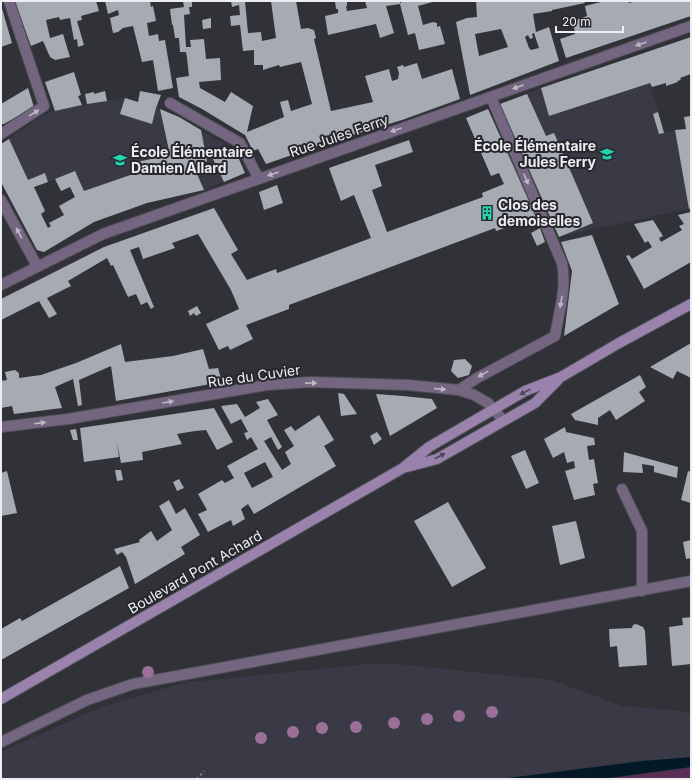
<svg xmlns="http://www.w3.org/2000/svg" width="692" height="780" font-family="Inter,sans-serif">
<rect width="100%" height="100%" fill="#313138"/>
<path fill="#3a3a47" d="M650,83L664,132L691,129V208L566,235L559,237L500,104L541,88Z
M125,98L156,108L157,107L179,117L235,150L245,173L204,190L152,202L84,191L75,171L34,187L45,211L23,223L1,182V144L39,118L55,110L56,111L96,102Z
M368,664H397L551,680L623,706L683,711L691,715V779H1V752L99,708L182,683Z"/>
<path fill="#5a2e54" d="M691,768V779H604Z"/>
<path fill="#041927" d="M691,757V767L602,779H501L642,761Z"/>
<path fill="#a6aab2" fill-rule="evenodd" d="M16,1H96L99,11L81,16L82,20L77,21L84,45L78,47L77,39L74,40L70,18L60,20L59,17L46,20L50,38L63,34L70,57L55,60L50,57L43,41L31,46L15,2Z
M105,1H150L151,7L153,6L156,21L147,23L149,36L158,34L159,41L165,40L173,88L158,91L153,60L142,62L133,26L123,28L118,32L113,33L110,18L119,15L118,10L108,14Z
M183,1H192V7H189L190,14L184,15L186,47H191L190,40L204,39L206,59L220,58L221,80L199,82L200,88L225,102L231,92L253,106L247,132L284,117L280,102L288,100L291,111L312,104L301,62L280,67L279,65L263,70V65H254V50L243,51L240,25L231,26L230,16L240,15L239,5L232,7L231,1H245L248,33L261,32L262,41L276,38L271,1H296L301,29L308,28L314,30L316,38L314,39L331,111L373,102L365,76L389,69L392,81L398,79L399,73L397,67L403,65L404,67L417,63L422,79L452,69L460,99L402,120L323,144L266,164L258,149L253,151L245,135L202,109L179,97L176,78L189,76L187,58L186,52H180L179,38H175L173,25H172L170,9L184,7Z
M335,1H347V6H346L347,11L367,8L365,1H400V3L404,1H436L418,6L423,25L433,22L437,23V27L440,26L445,44L419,50L415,33L408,35L400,4L386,6L394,33L380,38L376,24L328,35L325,16L338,13V9H336Z
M476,1H519L520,2L528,1H584L585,3L552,10V11L533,14L536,32L549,27L559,61L470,95L456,22L467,18L477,17ZM501,29L508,47L479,56L475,34ZM534,33L539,48L531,50L529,48L525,37L528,35L530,39L533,38L532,34Z
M605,1H628L629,3L636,1H691V16L566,58L560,39L575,34L574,27L578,19L587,16L585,6Z
M1,5L12,43L1,47Z
M211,18V28L203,29L202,20Z
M691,37V74L680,78L681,80L677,81L678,82L666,86V83L652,87L650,83L549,116L541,88Z
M74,72L81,95L78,96L82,105L55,111L45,82Z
M28,88L34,107L4,124H1V104Z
M105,91L107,101L87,104L85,94L94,92V94Z
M140,91L161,95L156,108L152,124L120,114L125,98L138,102Z
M527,94L546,136L554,133L593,223L559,237L500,104Z
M160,109L179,117L201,130L207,161L194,167L204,190L147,203L94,222L44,252L37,250L1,182V144L9,139L28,180L45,173L48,182L34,187L45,211L41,214L48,228L51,226L49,223L64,215L59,206L75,197L70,187L61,191L55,179L75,171L84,191L139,172L137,162L170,155Z
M488,109L536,217L496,231L495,228L289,305V309L246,325L253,339L230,350L228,346L219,350L206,324L239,309L231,290L198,234L172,243L175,248L143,259L139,247L130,250L154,307L151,309L147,302L141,305L136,294L128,297L113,265L111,266L107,258L68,281L71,286L47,298L57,314L49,318L39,301L1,320V299L104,247L214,208L238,250L231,254L247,280L276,269L277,273L371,238L354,195L341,201L329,168L409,140L413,152L375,165L382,186L372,190L387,232L483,197L482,193L504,184L499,173L491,176L466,118Z
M658,112L664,133L659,134L653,114Z
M691,116V208L689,209L675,130L686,129L684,117Z
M235,150L245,173L224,182L213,159Z
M277,185L283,203L264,210L259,192Z
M691,212V262L644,289L626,256L629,255L632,259L652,247L648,241L645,243L634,224L653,220L663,236L659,238L661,242L682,230L679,226L684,224L678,215Z
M540,228L545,242L537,246L531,233Z
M592,235L619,304L564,336L572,271L561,242Z
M197,306L201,313L196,316L194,313L190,316L188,311Z
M691,343V378L677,371L673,379L650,367Z
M121,344L125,362L173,356L203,349L209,369L218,368L222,382L116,401L111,366L79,380L82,405L78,406L73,379L55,387L62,408L14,414L12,406L1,408V381L7,380L5,372L15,370L19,373V378L41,375L76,363Z
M465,359L472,366L469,375L458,378L451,371L454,360Z
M640,375L646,387L639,392L645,401L616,420L610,410L598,418V425L575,420L571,414Z
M338,393L344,394L357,414L341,416Z
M376,394L403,396L432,399L437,408L390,436Z
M268,399L278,415L267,420L282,447L278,450L271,437L264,441L282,470L291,464L285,452L294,446L284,430L291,426L295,431L319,415L334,440L324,446L336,466L254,514L248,504L241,509L245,519L233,526L231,520L208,532L198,514L207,510L198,494L222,480L225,483L234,478L227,466L258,449L251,437L247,440L244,433L248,432L241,419L231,424L221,406L237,404L245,417L260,408L256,402ZM265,462L273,477L252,488L244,473Z
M214,408L233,442L217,450L206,430L195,431L177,434L182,444L142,452L143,460L121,463L117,443L119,457L84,462L80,428Z
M565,427L566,432L594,438L595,445L587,446L589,460L594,459L598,483L593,484L595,495L574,500L565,471L575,468L574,461L567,463L564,452L553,458L544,439Z
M76,429L78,440H73L70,430Z
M377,432L382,439L374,445L370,436Z
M525,450L539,483L526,489L511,456Z
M624,452L678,467L677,478L654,472V466L642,464L643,473L623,472Z
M115,470H121L123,480L117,481Z
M7,471L17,513L1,516V473Z
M688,471L691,472V503L681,500Z
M179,479L184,488L177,491L173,482Z
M169,500L176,514L185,508L200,535L181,547L185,554L135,584L126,557L122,552L117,555L114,549L140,542L139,540L151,531L157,541L172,530L159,506Z
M448,502L486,568L452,587L414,521Z
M576,521L585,558L560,565L552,526Z
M691,540V558L686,559L683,542Z
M120,566L129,588L1,660V629L20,618L22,621Z
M691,617V664L672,666L669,627L683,625L682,618Z
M636,624L643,627L645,631L647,665L619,667L617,646L610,647L609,629L632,628L633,625Z"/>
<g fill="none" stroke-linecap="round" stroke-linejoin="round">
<defs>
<path id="service" d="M459,390L477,378L555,336C559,312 567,287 562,263L491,97
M622,489L642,531V591"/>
<path id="minor" d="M170,103L240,143L259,179
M1,134L44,106L9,1
M1,200L37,266
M1,285L103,234L691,26
M1,742L87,700L133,684L691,581"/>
<path id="tertiary" d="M1,427L68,419L267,385L311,382L408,385L459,390L474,395L488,403L503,420"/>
<path id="secondary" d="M407,467L437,459L535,403L558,380
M1,699L403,468L429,447L525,391L561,377L619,343L691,304"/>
</defs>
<use href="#service" stroke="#4f4f56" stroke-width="12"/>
<use href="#minor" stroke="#4f4f56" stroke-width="12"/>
<use href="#tertiary" stroke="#4f4f56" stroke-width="12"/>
<use href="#secondary" stroke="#4f4f56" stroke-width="12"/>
<path stroke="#7c7c82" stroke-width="2.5" stroke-dasharray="2 3" stroke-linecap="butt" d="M197,779L204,771"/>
<use href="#service" stroke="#746680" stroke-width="10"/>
<use href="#minor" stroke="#746680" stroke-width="10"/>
<use href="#tertiary" stroke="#746680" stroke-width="10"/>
<use href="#secondary" stroke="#9983ac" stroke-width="10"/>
</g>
<g fill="#9b7098">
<circle cx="148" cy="672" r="6"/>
<circle cx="492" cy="712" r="6"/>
<circle cx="459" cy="716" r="6"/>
<circle cx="427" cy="719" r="6"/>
<circle cx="394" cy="723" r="6"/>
<circle cx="356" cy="727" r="6"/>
<circle cx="322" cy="728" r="6"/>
<circle cx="293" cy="732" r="6"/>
<circle cx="261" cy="738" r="6"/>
</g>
<defs><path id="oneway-solid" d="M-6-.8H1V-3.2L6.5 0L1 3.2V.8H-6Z"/></defs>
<g fill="#bdb7c4">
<use href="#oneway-solid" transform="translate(641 44) rotate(161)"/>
<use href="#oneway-solid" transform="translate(518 87) rotate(161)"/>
<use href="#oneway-solid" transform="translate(34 113) rotate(-32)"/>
<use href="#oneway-solid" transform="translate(396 130) rotate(161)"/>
<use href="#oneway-solid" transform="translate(273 174) rotate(161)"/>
<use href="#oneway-solid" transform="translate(526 179) rotate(67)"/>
<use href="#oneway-solid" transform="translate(19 233) rotate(-119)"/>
<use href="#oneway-solid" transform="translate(561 302) rotate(100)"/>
<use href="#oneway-solid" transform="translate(483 374) rotate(151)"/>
<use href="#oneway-solid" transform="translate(311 383) rotate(-1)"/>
<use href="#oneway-solid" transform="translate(440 389) rotate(5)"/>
<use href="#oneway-solid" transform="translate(168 402) rotate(-9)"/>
<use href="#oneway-solid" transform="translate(40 423) rotate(-7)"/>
</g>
<g fill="#4f475a">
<use href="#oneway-solid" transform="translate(525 392) rotate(153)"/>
<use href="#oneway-solid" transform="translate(440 456) rotate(-28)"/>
</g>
<defs>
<symbol id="school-bare" viewBox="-9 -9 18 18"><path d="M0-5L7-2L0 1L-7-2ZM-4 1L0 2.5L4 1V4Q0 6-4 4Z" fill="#23d5af" stroke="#27272e" stroke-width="2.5" paint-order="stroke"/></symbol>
<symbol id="building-bare" viewBox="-9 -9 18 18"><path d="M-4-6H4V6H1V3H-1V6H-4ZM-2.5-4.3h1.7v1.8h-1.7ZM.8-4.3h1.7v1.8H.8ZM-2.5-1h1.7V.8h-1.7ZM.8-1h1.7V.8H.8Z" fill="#23d5af" stroke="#27272e" stroke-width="2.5" paint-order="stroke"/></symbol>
</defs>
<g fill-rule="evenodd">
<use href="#school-bare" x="597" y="144" width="20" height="20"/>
<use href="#school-bare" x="110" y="150" width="20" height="20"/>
<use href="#building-bare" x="477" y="203" width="20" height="20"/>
</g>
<g text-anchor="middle" stroke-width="4" stroke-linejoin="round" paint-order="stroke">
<g font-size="14" fill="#ededf2" stroke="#27272e">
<text transform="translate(339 136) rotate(-19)" y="5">Rue Jules Ferry</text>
<text transform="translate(254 376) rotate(-8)" y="5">Rue du Cuvier</text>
<text transform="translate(195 572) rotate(-30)" y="5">Boulevard Pont Achard</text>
</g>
<g font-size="14" font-weight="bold" fill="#ededf2" stroke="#27272e" text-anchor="start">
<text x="596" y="151" text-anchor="end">École Élémentaire<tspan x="596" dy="16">Jules Ferry</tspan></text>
<text x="131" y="157">École Élémentaire<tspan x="131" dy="16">Damien Allard</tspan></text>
<text x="498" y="210">Clos des<tspan x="498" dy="16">demoiselles</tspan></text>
</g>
</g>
<rect width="692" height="780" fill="none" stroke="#ededf2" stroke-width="4"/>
<path d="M556 26v6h67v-6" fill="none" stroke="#ededf2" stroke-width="2"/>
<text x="562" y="26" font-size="12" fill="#ededf2" stroke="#27272e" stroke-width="3" paint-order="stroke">20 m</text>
</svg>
